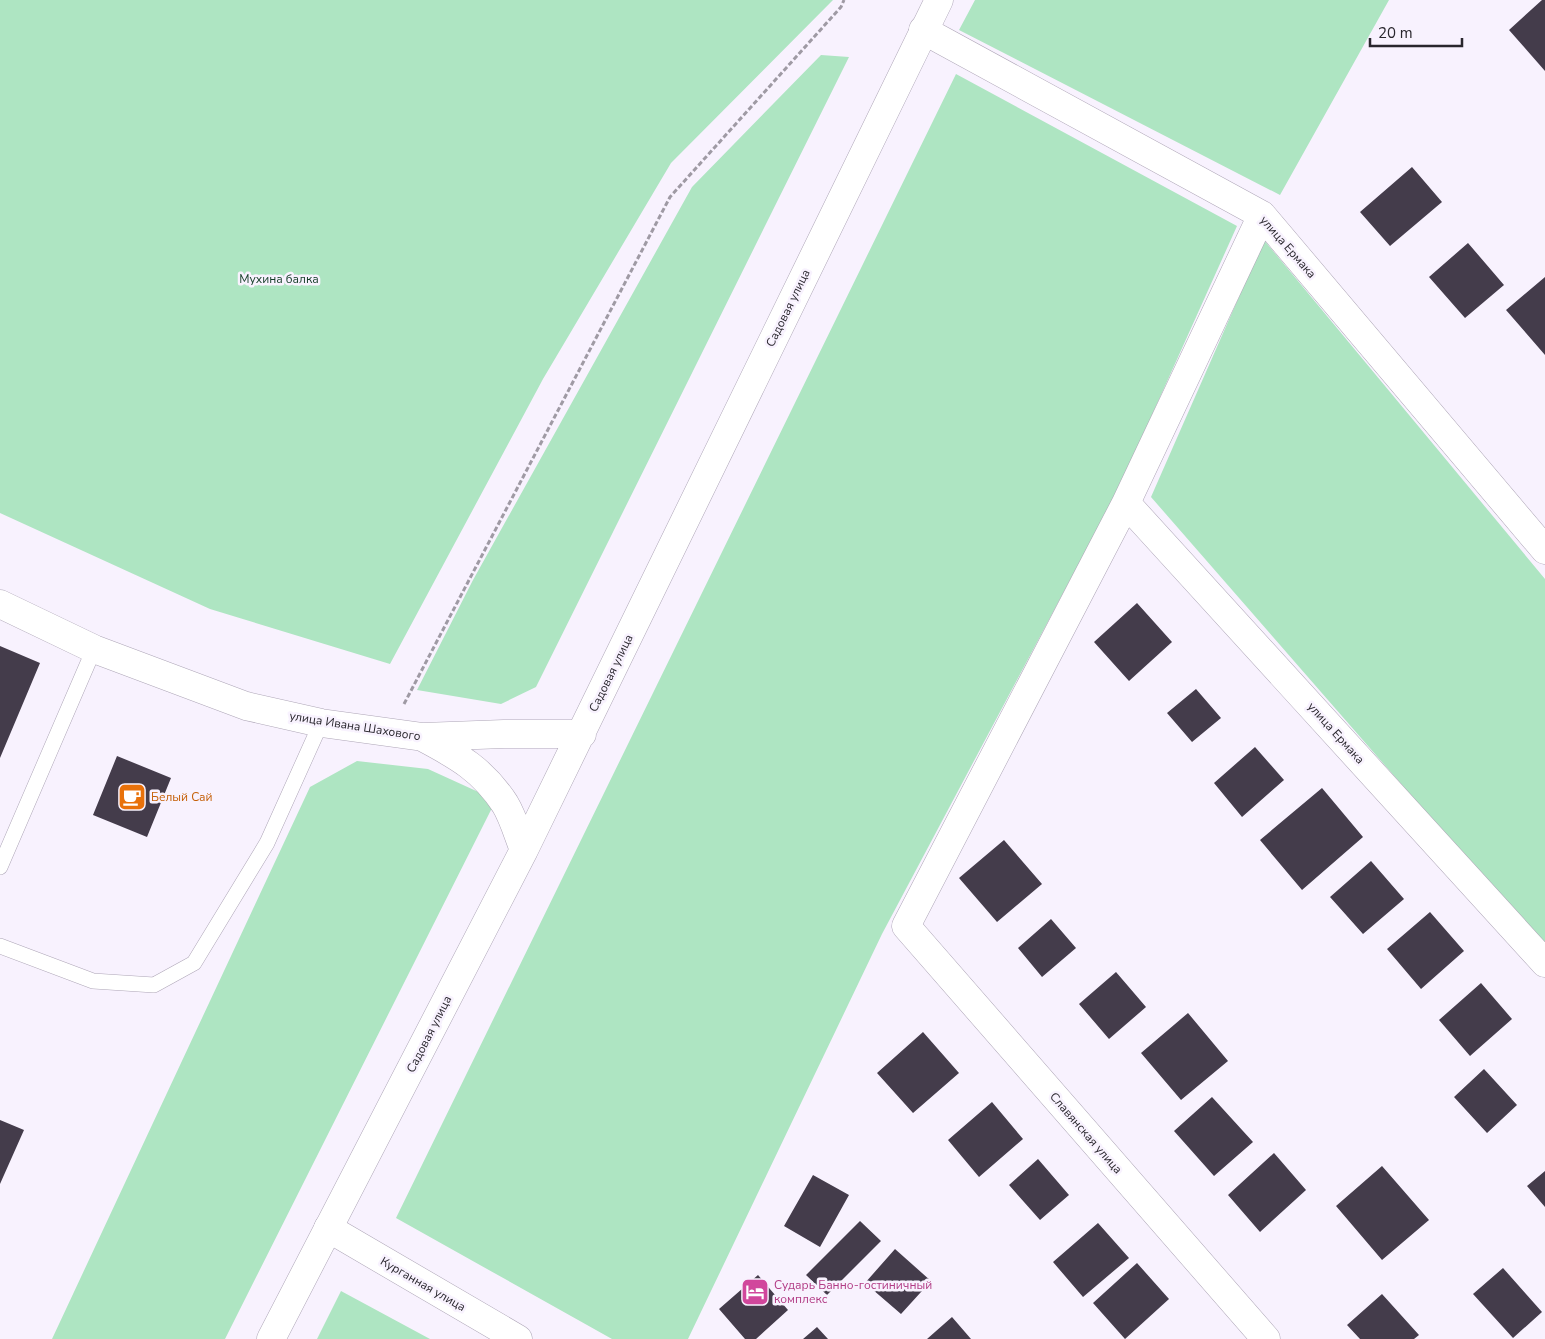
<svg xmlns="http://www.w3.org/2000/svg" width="1545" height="1339" font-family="'Nunito Sans',sans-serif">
<rect width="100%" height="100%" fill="#f8f2fe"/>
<path fill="#aee5c2" d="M0,0H833L671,163L543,379L390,664L210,609L0,513Z
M975,0H1389L1280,195L959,30Z
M821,55L849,57L536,687L501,704L417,690L473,580L692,187Z
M956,74L1237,226L1120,486L882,934L688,1339H612L396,1218Z
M1264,240L1545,579V949L1151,497Z
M357,761L428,769L496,800L225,1339H52L310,787Z
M341,1291L430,1339H317Z"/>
<path fill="#443c4b" d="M1542,0H1545V71L1509,30Z
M1412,167L1442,202L1390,246L1360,212Z
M1468,243L1504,285L1465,318L1429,277Z
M1545,277V355L1506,310Z
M1137,603L1172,642L1129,681L1094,642Z
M0,646L40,663L0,758Z
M1196,689L1221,718L1192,742L1167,713Z
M1255,747L1284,780L1242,817L1214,783Z
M117,756L171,778L147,837L93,815Z
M1322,788L1363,837L1302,890L1260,840Z
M1004,840L1042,884L997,922L959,878Z
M1371,861L1404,899L1363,934L1330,897Z
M1430,912L1464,951L1421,989L1387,949Z
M1051,919L1076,948L1042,977L1018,948Z
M1116,972L1146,1007L1109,1039L1079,1004Z
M1481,983L1512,1019L1470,1056L1439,1020Z
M1188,1013L1228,1061L1181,1100L1141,1053Z
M923,1032L959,1073L913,1113L877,1073Z
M1484,1069L1517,1105L1487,1133L1454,1097Z
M1212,1097L1253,1142L1214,1176L1174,1131Z
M992,1102L1023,1139L979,1177L948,1140Z
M0,1120L24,1130L0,1184Z
M1274,1153L1306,1190L1260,1232L1228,1195Z
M1038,1159L1069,1195L1040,1220L1009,1185Z
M1382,1166L1429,1220L1382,1260L1336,1206Z
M1545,1171V1207L1527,1186Z
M813,1175L849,1195L820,1247L784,1226Z
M860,1221L881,1241L827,1295L806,1275Z
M1098,1223L1129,1258L1083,1297L1053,1262Z
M895,1249L931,1281L901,1314L865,1283Z
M1137,1263L1169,1299L1125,1339L1093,1303Z
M1503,1268L1542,1312L1513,1338L1473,1294Z
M758,1275L788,1310L756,1339H745L719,1309Z
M1382,1294L1419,1335L1414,1339H1360L1347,1325Z
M952,1317L971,1339H927Z
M817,1327L828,1339H803Z"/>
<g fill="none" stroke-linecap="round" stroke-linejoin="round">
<defs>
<path id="lane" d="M0,867L94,649
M0,946L93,981L154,985L194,963L267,843L321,723"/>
<path id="street" d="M923,30L1262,215L1545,550
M1262,215L1126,503L906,926L1266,1339
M1126,503L1545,963
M328,1228L518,1339"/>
<path id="secondary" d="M0,604L94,649L246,706L321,723L423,737L504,734H582
M424,738C458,756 483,770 505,804C513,817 518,835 524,850
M271,1339L524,850L939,0"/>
</defs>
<use href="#lane" stroke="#aea6b7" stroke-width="16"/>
<use href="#street" stroke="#aea6b7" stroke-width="29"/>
<use href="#secondary" stroke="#aea6b7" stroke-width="29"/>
<path stroke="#9f9aa4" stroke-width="3" stroke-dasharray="5 2.5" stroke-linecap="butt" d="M404,704L670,197L841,7L844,0"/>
<use href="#lane" stroke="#fff" stroke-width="15"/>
<use href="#street" stroke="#fff" stroke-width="28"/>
<use href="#secondary" stroke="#fff" stroke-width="28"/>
</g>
<defs>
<symbol id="cafe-square" viewBox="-11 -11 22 22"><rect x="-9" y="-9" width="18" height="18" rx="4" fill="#e8710a" stroke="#f8f2fe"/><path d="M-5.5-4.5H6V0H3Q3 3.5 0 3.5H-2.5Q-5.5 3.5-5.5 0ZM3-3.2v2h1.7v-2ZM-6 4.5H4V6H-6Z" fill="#fff"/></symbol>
<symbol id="hotel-square" viewBox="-11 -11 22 22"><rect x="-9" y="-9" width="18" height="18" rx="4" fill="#d1479c" stroke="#f8f2fe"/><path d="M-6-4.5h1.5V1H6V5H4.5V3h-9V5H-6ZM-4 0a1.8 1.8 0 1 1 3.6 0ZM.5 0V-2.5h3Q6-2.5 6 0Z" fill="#fff"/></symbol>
</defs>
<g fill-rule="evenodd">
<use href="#cafe-square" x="116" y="781" width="32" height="32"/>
<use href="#hotel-square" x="739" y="1276" width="32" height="32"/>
</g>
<g text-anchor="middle" stroke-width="5" stroke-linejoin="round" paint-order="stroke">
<g font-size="12" fill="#29262d" stroke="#f8f2fe">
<text transform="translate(1288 247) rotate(49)" y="4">улица Ермака</text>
<text transform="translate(788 308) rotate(-64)" y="4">Садовая улица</text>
<text transform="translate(611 673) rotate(-64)" y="4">Садовая улица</text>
<text transform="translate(355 726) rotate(9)" y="4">улица Ивана Шахового</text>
<text transform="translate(1336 733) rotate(48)" y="4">улица Ермака</text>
<text transform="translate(429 1034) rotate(-63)" y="4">Садовая улица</text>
<text transform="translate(1086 1133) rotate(49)" y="4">Славянская улица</text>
<text transform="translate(423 1284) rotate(30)" y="4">Курганная улица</text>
</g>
<g font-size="12" fill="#133c26" stroke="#f8f2fe">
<text x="279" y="283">Мухина балка</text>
</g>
<g font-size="12" fill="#c56008" stroke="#f8f2fe" text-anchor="start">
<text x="151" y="801">Белый Сай</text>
</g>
<g font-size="12" fill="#b23c85" stroke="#f8f2fe" text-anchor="start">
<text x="774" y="1289">Сударь Банно-гостиничный<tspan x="774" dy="14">комплекс</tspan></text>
</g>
</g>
<path d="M1370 38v8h92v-8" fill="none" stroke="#29262d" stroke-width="2.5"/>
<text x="1378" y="38" font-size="15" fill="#29262d" stroke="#f8f2fe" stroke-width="4" paint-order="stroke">20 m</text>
</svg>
